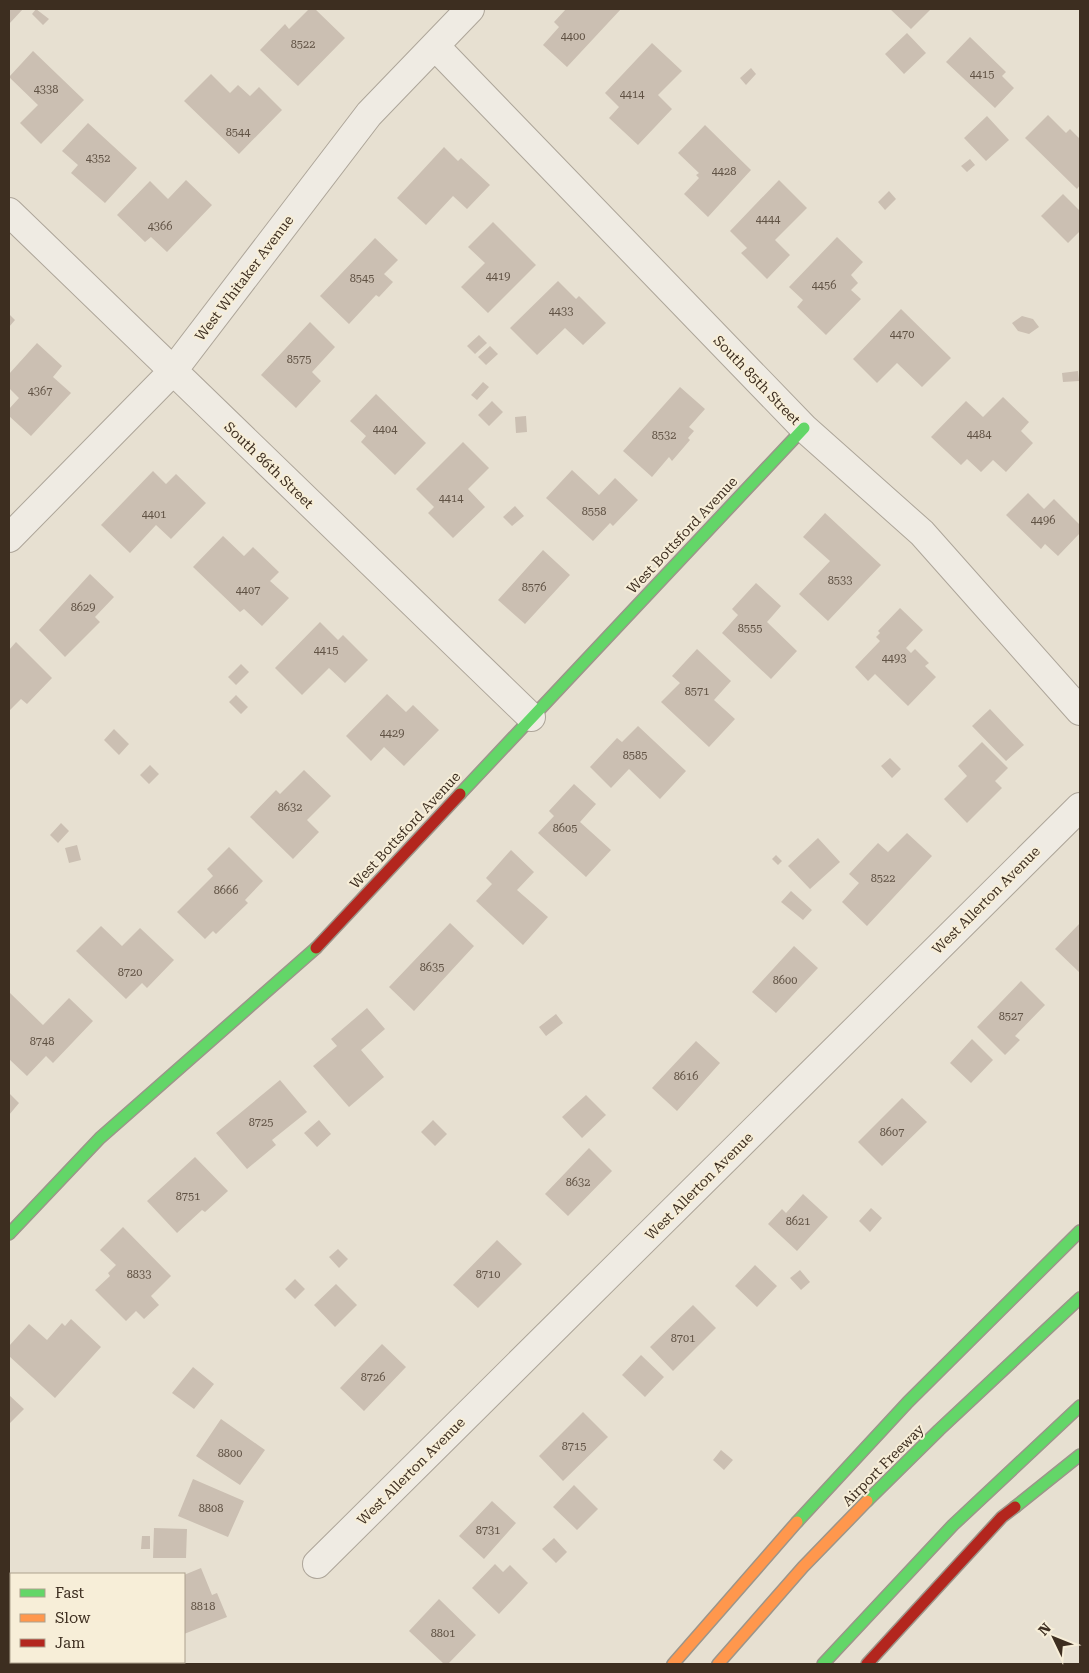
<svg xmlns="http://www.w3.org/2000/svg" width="1089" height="1673" font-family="'Roboto Serif',serif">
<rect width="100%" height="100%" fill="#e7e0d1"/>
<path fill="#cbbfb2" d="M9,9H23L9,24Z
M36,9L49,19L43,25L32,14Z
M309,9H315L345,38L298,86L260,50L285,24L289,29Z
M566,9H621L567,67L543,45L559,27L554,22Z
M890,9H931L911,29Z
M907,33L926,53L904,74L885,54Z
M970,37L1006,72L1002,76L1014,88L995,108L946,62Z
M652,43L682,71L658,95L672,109L638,145L609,118L619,107L605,93Z
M33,51L84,100L41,144L20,123L38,105L9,77Z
M751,68L756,74L746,85L740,78Z
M211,74L230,93L238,85L250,96L259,87L282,110L239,154L184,101Z
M1048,115L1066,133L1070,129L1080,139V185L1077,189L1025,138Z
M987,116L1009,140L986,161L964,138Z
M88,123L137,168L105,203L71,173L78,165L62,151Z
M705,125L751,170L708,217L684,194L699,178L696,175L699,173L678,153Z
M444,147L458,161L461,158L490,185L467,209L453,196L426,225L397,198Z
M970,159L975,165L967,172L961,166Z
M186,180L212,205L167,252L151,237L145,242L117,215L150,181L168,199Z
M779,180L807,208L775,240L790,255L767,279L741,253L747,248L730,231Z
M889,191L896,199L885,210L878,202Z
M1063,194L1080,211V231L1068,243L1041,216Z
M493,222L536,265L488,313L461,287L485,263L468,247Z
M837,237L863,262L851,275L858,283L851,290L861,299L826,335L797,307L803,300L789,287Z
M375,238L398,260L384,274L393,282L379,297L376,295L349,324L320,296Z
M558,281L576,299L579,296L606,323L583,345L565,328L537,355L510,328Z
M901,309L951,358L922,387L897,363L877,383L853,359Z
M9,314L15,320L9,327Z
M1022,316L1033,319L1039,327L1029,334L1018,331L1012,323Z
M310,322L335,347L312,372L321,381L296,408L261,375Z
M479,335L487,343L475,354L467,346Z
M37,343L62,366L53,377L71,393L31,436L9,416V409L19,398L9,388V374Z
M490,346L498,354L486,365L478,357Z
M1078,371L1079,381L1063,382L1062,373Z
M483,382L489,387L477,400L471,395Z
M680,387L705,409L689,427L694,431L688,438L690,440L672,461L669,457L652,477L623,451Z
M376,394L426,443L395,475L361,442L366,436L350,421Z
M1003,397L1029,422L1021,431L1033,443L1006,472L993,460L981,472L967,459L961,465L931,437L966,401L983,417Z
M492,401L503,412L489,426L478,415Z
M526,416L527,432L516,433L515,417Z
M463,442L489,468L468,489L485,507L453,538L428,513L434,507L416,489Z
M572,470L599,495L615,478L638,500L613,526L610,523L593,541L546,498Z
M153,471L166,484L176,474L206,503L171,539L156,525L130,553L101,525Z
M1028,493L1044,509L1054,499L1080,525V533L1058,556L1045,544L1041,549L1006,515Z
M515,506L524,516L512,526L503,517Z
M825,513L881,565L828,621L799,594L830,561L803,537Z
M223,536L244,556L253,547L279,572L270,581L289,598L262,626L244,609L240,612L193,567Z
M543,550L570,575L525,624L498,600Z
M90,574L114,597L95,617L100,622L65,657L39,630Z
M756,583L781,606L767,622L797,651L771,679L722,633L738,615L732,609Z
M900,608L923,630L906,648L911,653L915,649L929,663L925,666L936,677L908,706L875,674L868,681L855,667L880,641L876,637L880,633L878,631Z
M320,622L338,640L343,635L368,660L345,683L329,668L302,695L275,668Z
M16,642L52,678L27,704L21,699L9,711V650Z
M697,649L731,681L714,700L735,719L709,747L661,702L680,683L672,676Z
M241,664L249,672L236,685L228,677Z
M387,694L406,712L413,705L439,730L404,766L384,747L371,761L346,736Z
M236,695L248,707L241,714L229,702Z
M990,709L1024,745L1006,761L972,726Z
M638,726L686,771L660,799L629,769L611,788L590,767L617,738L622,742Z
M114,729L129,744L119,755L104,740Z
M982,742L1008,768L995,781L1002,788L967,823L944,799L967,776L958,766Z
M890,758L901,769L892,778L881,766Z
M150,765L159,774L149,784L140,775Z
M304,770L331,796L307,820L319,832L293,859L250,817L276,790L280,794Z
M574,784L596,804L580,822L611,850L586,877L538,833L554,816L549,811Z
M61,823L69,831L58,843L50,835Z
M907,833L932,856L867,926L842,902L859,883L849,874L878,843L888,852Z
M818,838L840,862L810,889L788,866Z
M77,845L81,860L69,863L65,848Z
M229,847L263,881L245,900L248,903L216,934L213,931L205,939L177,912L213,876L207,869Z
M511,850L534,872L517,890L548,917L523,945L476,901L492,884L486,878Z
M776,855L782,861L778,865L772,859Z
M791,891L812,910L803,920L781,902Z
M450,923L474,946L414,1011L389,987Z
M1080,923V970L1079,972L1055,949Z
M101,926L122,946L140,928L174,960L147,988L142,983L126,999L76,951Z
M794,946L818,968L776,1013L752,992Z
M1021,981L1045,1005L1015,1036L1020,1040L1005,1055L977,1027Z
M9,992L43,1025L69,998L93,1021L53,1063L46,1056L27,1076L9,1059Z
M367,1008L385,1029L361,1050L384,1077L349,1107L313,1066L337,1046L331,1039Z
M556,1014L563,1023L546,1036L539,1027Z
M972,1039L993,1060L971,1083L950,1063Z
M696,1041L720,1063L677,1111L652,1088Z
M280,1080L307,1112L272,1140L276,1145L247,1169L216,1133Z
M9,1093L19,1103L9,1115Z
M586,1095L606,1115L582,1138L562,1117Z
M902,1098L927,1122L882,1166L858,1142Z
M319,1120L331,1134L317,1147L304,1133Z
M433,1120L447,1134L435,1146L421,1132Z
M589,1148L612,1171L568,1216L545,1194Z
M195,1157L228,1191L205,1212L202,1210L177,1233L147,1201Z
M803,1194L828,1217L797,1251L768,1224L782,1209L786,1213Z
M871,1208L882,1218L870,1232L859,1221Z
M123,1227L171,1276L151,1296L159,1305L144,1319L136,1311L126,1321L95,1290L110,1276L108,1273L116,1265L100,1250Z
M497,1240L522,1264L478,1308L453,1285Z
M338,1249L348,1259L339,1268L329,1257Z
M755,1265L777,1286L757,1307L735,1286Z
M800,1270L810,1282L801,1290L790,1278Z
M295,1279L305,1289L295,1299L285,1289Z
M336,1284L357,1305L335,1327L314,1305Z
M693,1305L716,1328L673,1371L650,1347Z
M71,1319L101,1347L55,1398L9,1356V1346L29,1324L47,1340L62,1323L65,1326Z
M382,1344L406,1367L364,1411L340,1388Z
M641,1355L664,1377L645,1397L622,1375Z
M193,1367L214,1384L194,1409L172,1393Z
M9,1395L24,1409L9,1424Z
M583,1412L608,1437L563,1481L539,1456Z
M221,1419L265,1450L240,1485L196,1456Z
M721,1450L733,1460L724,1470L713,1460Z
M193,1479L244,1501L228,1537L178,1516Z
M574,1485L598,1509L577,1530L553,1507Z
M492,1501L516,1523L484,1559L459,1536Z
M154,1528L187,1529L186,1558H153Z
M142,1536H150V1549H141Z
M554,1538L567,1552L556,1563L542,1549Z
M495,1564L503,1572L510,1565L528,1583L499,1614L472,1588Z
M201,1568L212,1595L217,1593L227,1617L184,1634V1575Z
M439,1599L476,1635L448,1664H444L409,1631Z
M9,1630L11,1631V1661L9,1660Z
M24,1662H48V1664Z"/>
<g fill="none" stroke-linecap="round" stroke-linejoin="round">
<defs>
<path id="street" d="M436,47L804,428L922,533L1080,711
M9,212L531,717
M9,538L172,372L369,114L470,9
M317,1564L1080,807"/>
<path id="fast" d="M460,794L804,428
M9,1234L100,1138L316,948
M867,1501L939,1430L1080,1298
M1015,1507L1080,1455
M797,1522L908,1402L1080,1231
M823,1664L953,1525L1080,1406"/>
<path id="slow" d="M673,1664L797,1522
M718,1664L803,1567L867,1501"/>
<path id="jam" d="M316,948L460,794
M867,1664L1002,1517L1015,1507"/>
</defs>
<use href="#street" stroke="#ada599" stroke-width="30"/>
<use href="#fast" stroke="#9c958a" stroke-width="14"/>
<use href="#slow" stroke="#9c958a" stroke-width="14"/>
<use href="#jam" stroke="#9c958a" stroke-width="14"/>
<use href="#street" stroke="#efebe3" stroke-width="28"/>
<use href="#fast" stroke="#63d668" stroke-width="11"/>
<use href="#slow" stroke="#ff974d" stroke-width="11"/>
<use href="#jam" stroke="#b3261e" stroke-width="11"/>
</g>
<g text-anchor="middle" stroke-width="4" stroke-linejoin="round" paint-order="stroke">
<g font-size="11" fill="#605244">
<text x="573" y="40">4400</text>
<text x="303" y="48">8522</text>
<text x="982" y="78">4415</text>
<text x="46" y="93">4338</text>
<text x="632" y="98">4414</text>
<text x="238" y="136">8544</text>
<text x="98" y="162">4352</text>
<text x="724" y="175">4428</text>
<text x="768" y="223">4444</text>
<text x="160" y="230">4366</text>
<text x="498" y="280">4419</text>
<text x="362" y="282">8545</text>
<text x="824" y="289">4456</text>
<text x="561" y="315">4433</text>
<text x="902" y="338">4470</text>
<text x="299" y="363">8575</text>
<text x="40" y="395">4367</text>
<text x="385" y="433">4404</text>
<text x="979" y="438">4484</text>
<text x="664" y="439">8532</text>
<text x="451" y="502">4414</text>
<text x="594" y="515">8558</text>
<text x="154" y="518">4401</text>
<text x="1043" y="524">4496</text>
<text x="840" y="584">8533</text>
<text x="534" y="591">8576</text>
<text x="248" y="594">4407</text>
<text x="83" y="611">8629</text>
<text x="750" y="632">8555</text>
<text x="326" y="654">4415</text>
<text x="894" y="662">4493</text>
<text x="697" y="695">8571</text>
<text x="392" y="737">4429</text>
<text x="635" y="759">8585</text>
<text x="290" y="811">8632</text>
<text x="565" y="832">8605</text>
<text x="883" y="882">8522</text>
<text x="226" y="894">8666</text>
<text x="432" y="971">8635</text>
<text x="130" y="976">8720</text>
<text x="785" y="984">8600</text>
<text x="1011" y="1020">8527</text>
<text x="42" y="1045">8748</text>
<text x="686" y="1080">8616</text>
<text x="261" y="1126">8725</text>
<text x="892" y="1136">8607</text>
<text x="578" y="1186">8632</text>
<text x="188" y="1200">8751</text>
<text x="798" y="1225">8621</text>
<text x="139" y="1278">8833</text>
<text x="488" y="1278">8710</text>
<text x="683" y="1342">8701</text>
<text x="373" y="1381">8726</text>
<text x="574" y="1450">8715</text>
<text x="230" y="1457">8800</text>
<text x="211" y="1512">8808</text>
<text x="488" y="1534">8731</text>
<text x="203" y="1610">8818</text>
<text x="443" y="1637">8801</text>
</g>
<g font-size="14" fill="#3d2e20" stroke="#f7eed8">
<text transform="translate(244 278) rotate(-53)" y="5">West Whitaker Avenue</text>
<text transform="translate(757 380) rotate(46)" y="5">South 85th Street</text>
<text transform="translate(269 465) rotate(44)" y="5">South 86th Street</text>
<text transform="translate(682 535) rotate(-47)" y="5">West Bottsford Avenue</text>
<text transform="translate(405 830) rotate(-47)" y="5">West Bottsford Avenue</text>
<text transform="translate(986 900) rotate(-45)" y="5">West Allerton Avenue</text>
<text transform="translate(699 1186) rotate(-45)" y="5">West Allerton Avenue</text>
<text transform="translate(883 1465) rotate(-45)" y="5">Airport Freeway</text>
<text transform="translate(411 1471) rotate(-45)" y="5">West Allerton Avenue</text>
</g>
</g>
<rect width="1089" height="1673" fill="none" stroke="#3d2e20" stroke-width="20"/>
<rect x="10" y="1573" width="175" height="90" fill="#f7eed8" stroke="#ada18e"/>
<rect x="20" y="1589" width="25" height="8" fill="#63d668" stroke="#ada18e"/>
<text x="55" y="1598" font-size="15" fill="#3d2e20">Fast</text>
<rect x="20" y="1614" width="25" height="8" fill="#ff974d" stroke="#ada18e"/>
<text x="55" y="1623" font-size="15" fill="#3d2e20">Slow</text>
<rect x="20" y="1639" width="25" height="8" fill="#b3261e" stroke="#ada18e"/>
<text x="55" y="1648" font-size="15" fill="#3d2e20">Jam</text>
<g transform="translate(1054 1638) rotate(313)" stroke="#f7eed8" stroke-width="4" paint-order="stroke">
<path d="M0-4L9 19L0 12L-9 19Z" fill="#3d2e20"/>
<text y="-8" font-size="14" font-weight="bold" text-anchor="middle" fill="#3d2e20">N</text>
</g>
</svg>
